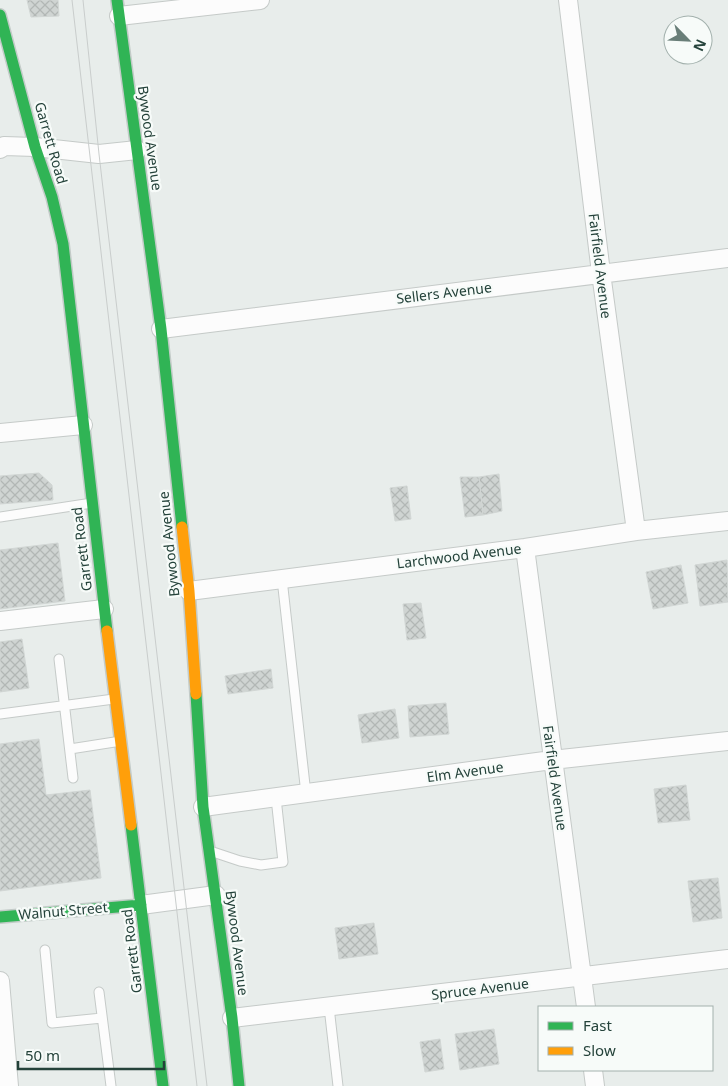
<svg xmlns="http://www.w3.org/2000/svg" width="728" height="1086" font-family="'Noto Sans',sans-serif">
<defs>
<pattern id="building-cross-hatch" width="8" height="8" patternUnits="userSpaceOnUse" patternTransform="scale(1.25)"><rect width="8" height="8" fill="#cfd4d2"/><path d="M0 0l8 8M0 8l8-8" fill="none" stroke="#b2b7b5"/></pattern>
</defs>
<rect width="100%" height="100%" fill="#e8edeb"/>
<path fill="url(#building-cross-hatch)" stroke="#d1d6d4" d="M27,0H58L59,16L31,17Z
M39,473L52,485L53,500L0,504V476Z
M499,474L502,511L483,515L479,477Z
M460,477H479L483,515L465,517Z
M407,486L411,519L395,521L390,488Z
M58,543L65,601L0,609V550Z
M727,560L728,602L700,606L695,565Z
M681,565L688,603L653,609L646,572Z
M421,603L426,638L407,640L403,604Z
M22,639L29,688L0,692V642Z
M271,669L273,688L228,694L225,676Z
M446,703L449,734L410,737L408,706Z
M395,709L399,738L362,743L358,715Z
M39,739L46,795L90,790L101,878L0,891V744Z
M686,785L690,820L658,823L654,789Z
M718,878L722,918L693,922L688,881Z
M374,923L378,954L339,959L335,928Z
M494,1029L499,1064L460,1070L455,1034Z
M440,1039L444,1069L425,1072L420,1042Z"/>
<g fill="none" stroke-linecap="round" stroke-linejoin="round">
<defs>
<path id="lane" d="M0,517L92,503
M282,579L306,794
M59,659L73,778
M0,714L114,699
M70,749L121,741
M210,851L240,861L261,865L283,862L276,798
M45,950L52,1023L102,1018
M99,992L111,1086
M329,1007L338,1086"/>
<path id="street" d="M568,0L601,273L636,531
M119,16L260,0
M0,149L4,146L35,147L99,154L137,150
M161,329L728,258
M0,433L83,425
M525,548L586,1007
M189,591L525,548L636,531L728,521
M0,621L104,609
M203,807L552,760L728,741
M141,905L216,895
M0,981L9,1086
M232,1018L728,959
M593,1070L595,1086"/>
<path id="fast" d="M117,0L161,329L182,527
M0,15L35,147L52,197L63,244L107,631
M196,694L203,807L232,1018L239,1086
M131,825L163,1086
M0,917L141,905"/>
<path id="slow" d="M182,527L189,591L196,694
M107,631L131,825"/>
</defs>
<use href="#lane" stroke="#c5cac8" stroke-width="11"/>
<use href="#street" stroke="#c5cac8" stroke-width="20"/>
<use href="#fast" stroke="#c3cbc8" stroke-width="14"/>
<use href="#slow" stroke="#c3cbc8" stroke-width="14"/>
<use href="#lane" stroke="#fcfcfc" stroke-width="9"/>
<use href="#street" stroke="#fcfcfc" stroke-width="18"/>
<use href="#fast" stroke="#30b455" stroke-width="11"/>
<use href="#slow" stroke="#ff9f0a" stroke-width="11"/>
<path stroke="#c9cdcc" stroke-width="1" d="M72,0L197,1086
M83,0L99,154L207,1086"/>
</g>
<g text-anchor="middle" stroke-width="4.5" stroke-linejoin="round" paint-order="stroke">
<g font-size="14" fill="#24423a" stroke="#f7fbf9">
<text transform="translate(150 138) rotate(82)" y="5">Bywood Avenue</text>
<text transform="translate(51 143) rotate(74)" y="5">Garrett Road</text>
<text transform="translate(600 266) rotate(83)" y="5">Fairfield Avenue</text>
<text transform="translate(444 293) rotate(-7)" y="5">Sellers Avenue</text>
<text transform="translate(169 544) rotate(-96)" y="5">Bywood Avenue</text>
<text transform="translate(82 549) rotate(-97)" y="5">Garrett Road</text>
<text transform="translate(459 556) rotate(-7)" y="5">Larchwood Avenue</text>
<text transform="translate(465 772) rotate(-8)" y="5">Elm Avenue</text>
<text transform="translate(555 778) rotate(82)" y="5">Fairfield Avenue</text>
<text transform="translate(63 911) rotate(-5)" y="5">Walnut Street</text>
<text transform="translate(237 943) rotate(83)" y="5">Bywood Avenue</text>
<text transform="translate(132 951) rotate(-97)" y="5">Garrett Road</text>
<text transform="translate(480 989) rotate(-7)" y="5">Spruce Avenue</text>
</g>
</g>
<rect x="538" y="1006" width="175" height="65" fill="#f7fbf9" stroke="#a3b1ad"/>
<rect x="548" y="1022" width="25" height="8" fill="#30b455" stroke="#a3b1ad"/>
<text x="583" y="1031" font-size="15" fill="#24423a">Fast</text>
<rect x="548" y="1047" width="25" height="8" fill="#ff9f0a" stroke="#a3b1ad"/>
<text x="583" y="1056" font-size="15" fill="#24423a">Slow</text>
<g transform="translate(688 40) rotate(114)"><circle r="24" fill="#f7fbf9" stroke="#a3b1ad"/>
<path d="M0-4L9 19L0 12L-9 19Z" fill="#697e78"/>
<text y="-8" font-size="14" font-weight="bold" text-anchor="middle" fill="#24423a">N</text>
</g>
<path d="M18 1061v8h146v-8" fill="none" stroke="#24423a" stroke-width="2.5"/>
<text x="25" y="1061" font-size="15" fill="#24423a" stroke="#f7fbf9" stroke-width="4" paint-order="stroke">50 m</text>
</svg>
